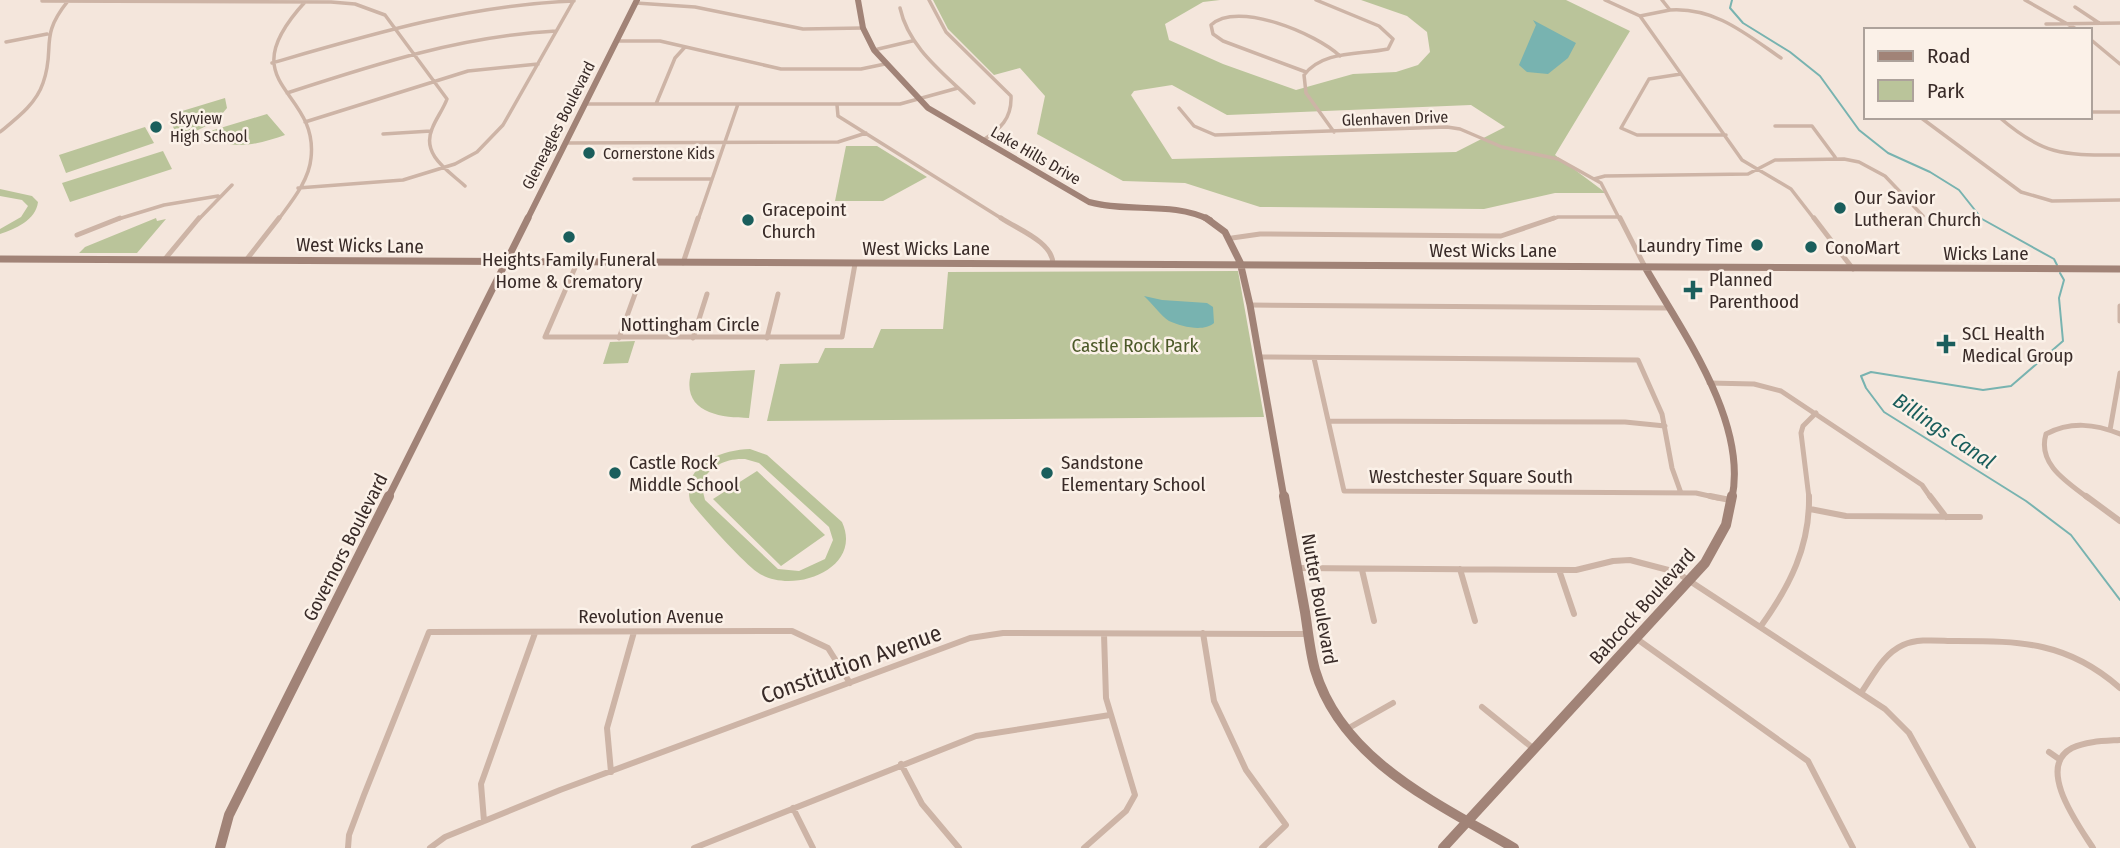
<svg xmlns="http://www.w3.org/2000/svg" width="2120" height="848" font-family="'Fira Sans Condensed',sans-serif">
<rect width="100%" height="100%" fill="#f4e6dc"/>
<path fill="#bac49a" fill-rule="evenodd" d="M933,0H1220L1203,2L1165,24L1169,40L1223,64L1296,90L1353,74L1396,72L1418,65L1430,52L1427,32L1407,16L1361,0H1566L1630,31L1555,155L1606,193H1555L1484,209L1260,207L1185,183L1123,181L1037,134L1045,96L1020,68L994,75L948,29ZM1172,85L1227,115L1471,105L1505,127L1456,152L1172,159L1131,95L1134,91Z
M225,98L227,108C214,125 197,131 177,138L169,115Z
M267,114L285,135C262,143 227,154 207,132Z
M145,127L154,143L66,173L59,155Z
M846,146H877L927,177L883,201H835Z
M163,151L172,169L70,202L62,183Z
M0,189L32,196L38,202C36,220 15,229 0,234V229L21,217L28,206L22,200L0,196Z
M156,218L157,221L166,219L137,253H79L85,247Z
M1238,271L1264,417L767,421L780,364L818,363L825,348H873L881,329H943L948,272Z
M635,341L628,363L603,364L610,342Z
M755,370L749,418C719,418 681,412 691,373Z
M750,449L767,455L842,522C864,570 790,596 757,572C742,561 701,516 690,501C682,464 721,450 750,449ZM745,459L759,463L829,527L833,540L825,559L799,571L778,569L705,500L701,484C709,466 726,458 745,459Z
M757,471L825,535L781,566L713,499Z"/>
<path fill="#78b3b0" d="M1533,20L1576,43L1568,58L1548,74L1527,72L1519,65L1536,25Z
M1144,296L1162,300L1207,303L1213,307L1214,323C1204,332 1182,327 1169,321C1161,316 1152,303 1144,296Z"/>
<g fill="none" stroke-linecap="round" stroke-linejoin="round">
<path stroke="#78b3b0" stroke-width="2" d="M1732,0L1730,8L1743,23L1790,52L1820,76L1859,130L1888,153L1930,172L1959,190L1982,219L2054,259L2057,265
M2060,273L2064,280L2059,298L2063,341L2011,386L1983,390L1871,372L1861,376L1866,388L1884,412L2026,501L2071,535L2120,600"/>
<path stroke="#cdb4a6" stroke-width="3.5" d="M929,0L946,32L1011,96C1012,119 1000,129 982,141
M1316,0L1379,26L1393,39L1388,49C1360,55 1323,50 1304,75L1306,93L1334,132
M1605,0L1640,16L1742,160L1791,189L1815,220
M2025,0L2078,30
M42,1L331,2L355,4L385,15L447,99C443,110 436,118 432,129C421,155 449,171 465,186
M636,3L695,7L803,29L863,28
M2075,7L2099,23
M900,8C909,49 945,74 974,103
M1670,10C1715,7 1746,34 1781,58
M1640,16L1670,10L1662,0
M2046,24L2120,23
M2090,39L2120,64
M617,41H660L781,69H861L885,64
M6,42L47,34
M874,50L912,41
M272,63C372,34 469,5 574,1
M1306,72L1223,41L1213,34L1211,25C1237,0 1317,34 1340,56
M1681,74L1649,79L1621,128L1637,135H1726
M287,93C376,64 462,36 556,31
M585,104H900L958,88
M656,104L675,58L685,47
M837,105L838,116L1004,220
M1179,108L1194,126L1215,135L1447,127L1460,129L1502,147L1558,159L1601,183L1620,220
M2090,112H2120
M1920,117L2021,192L2052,201L2120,200
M1999,117C2044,156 2063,155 2120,155
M305,122L468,71L538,64
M1775,126H1812L1835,157
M0,132C17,118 36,104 43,83C56,47 38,38 68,1
M383,134L431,131
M565,143L838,142L866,133
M634,179H711
M1594,179L1605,176L1748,174L1775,160L1844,159L1859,162L1885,176L1923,216
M298,188L403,180L455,164L477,152L503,125L574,0
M115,220L164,205L218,196
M198,220L232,185
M278,220C291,202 309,181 311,158C319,88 228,86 305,2
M698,220L738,104
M1549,220L1558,217H1620"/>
<path stroke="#cdb4a6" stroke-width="5" d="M1001,218C1017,229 1053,242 1053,264
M1620,218L1645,267
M1814,218L1853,269
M77,235L120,218
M1232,238L1260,234L1501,236L1554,218
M165,259L199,218
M247,259L279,218
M577,263L545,337H842L855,264
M683,263L698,218
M1250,305L1668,308
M2120,306V321
M619,338L635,294
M693,338L707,294
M767,338L778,294
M1259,357L1638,360L1662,414L1672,468L1681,493
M1314,358L1344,491L1696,493L1718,498
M1709,383L1754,384L1781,391L1922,485L1931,498
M1329,421L1625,422L1665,426
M2110,430L2120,373
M1809,498L1801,433L1803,426L1816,413
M2088,498C2067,482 2037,464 2046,434C2071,421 2095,424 2120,434"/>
<path stroke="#cdb4a6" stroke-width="6" d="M1710,496L1730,500
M1930,496L1946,517
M2086,496L2120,521
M1810,509L1846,516L1980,517
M1297,568L1576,570L1613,561L1630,560L1676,572L1885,709L1909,733L1973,848
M1460,569L1475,621
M1362,570L1374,621
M1559,570L1574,614
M1761,626C1790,586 1810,546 1809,496
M1203,633L1214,701L1246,770L1286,825L1262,848
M1637,639L1808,761L1853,848
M1861,693C1873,676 1883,654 1903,645C1919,638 1939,641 1956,641C2022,641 2068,642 2120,688
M1482,707L1534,749
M1347,729L1393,703
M2049,752L2059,759
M901,764L922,804L959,848
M611,772L607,728L634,632
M793,808L813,848
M484,821L481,784L535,633
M348,848L349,835L364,795L429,632L792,631L828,648L850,683
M430,848L445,837L560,790L970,638L1003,633L1308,634
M694,848L976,736L1110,715
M1084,848L1126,811L1135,795L1106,698L1104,634
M2093,848C2079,826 2035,767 2072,748C2087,741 2104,741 2120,740"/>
<path stroke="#a18377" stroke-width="6" d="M858,0L863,28L874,50L928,108L1089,202C1129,213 1172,201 1210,220
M527,220L637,0"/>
<path stroke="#a18377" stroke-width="7" d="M1206,218L1225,232L1240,262L1250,305L1284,498
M0,259L2120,269
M1645,267C1681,330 1748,421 1732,498
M388,498L528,218"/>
<path stroke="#a18377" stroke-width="10" d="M1284,496C1291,535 1298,573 1305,612C1308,631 1310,652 1315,670C1342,761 1439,804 1514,848
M220,848L229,815L389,496
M1443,848L1705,563L1726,525L1732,496"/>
</g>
<g fill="#1a5e5c" stroke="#fbf1e8" stroke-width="2.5">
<circle cx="156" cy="127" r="7"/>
<circle cx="589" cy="153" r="7"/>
<circle cx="1840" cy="208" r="7"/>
<circle cx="748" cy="220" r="7"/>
<circle cx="569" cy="237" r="7"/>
<circle cx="1757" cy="245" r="7"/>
<circle cx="1811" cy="247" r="7"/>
<path d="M1689.5 279.5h7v7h7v7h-7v7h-7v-7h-7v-7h7z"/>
<path d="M1942.5 333.5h7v7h7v7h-7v7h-7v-7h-7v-7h7z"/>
<circle cx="615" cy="473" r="7"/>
<circle cx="1047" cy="473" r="7"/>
</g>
<g text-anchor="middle" stroke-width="5" stroke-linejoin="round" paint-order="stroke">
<g font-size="16" fill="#392b28" stroke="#fbf1e8" text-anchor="start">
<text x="170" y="124">Skyview<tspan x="170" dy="18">High School</tspan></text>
<text x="603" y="159">Cornerstone Kids</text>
</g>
<g font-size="16" fill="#392b28" stroke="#fbf1e8">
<text transform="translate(1395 118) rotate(-2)" y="6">Glenhaven Drive</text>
<text transform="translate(558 125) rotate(-63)" y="6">Gleneagles Boulevard</text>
<text transform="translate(1036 155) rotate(30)" y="6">Lake Hills Drive</text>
</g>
<g font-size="19" fill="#392b28" stroke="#fbf1e8" text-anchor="start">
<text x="1854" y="204">Our Savior<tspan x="1854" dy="22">Lutheran Church</tspan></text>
<text x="762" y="216">Gracepoint<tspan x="762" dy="22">Church</tspan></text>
<text x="1743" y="252" text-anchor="end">Laundry Time</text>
<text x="1825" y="254">ConoMart</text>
<text x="569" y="266" text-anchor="middle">Heights Family Funeral<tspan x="569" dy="22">Home &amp; Crematory</tspan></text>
<text x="1709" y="286">Planned<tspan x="1709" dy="22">Parenthood</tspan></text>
<text x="1962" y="340">SCL Health<tspan x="1962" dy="22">Medical Group</tspan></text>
<text x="629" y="469">Castle Rock<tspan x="629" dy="22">Middle School</tspan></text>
<text x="1061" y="469">Sandstone<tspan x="1061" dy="22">Elementary School</tspan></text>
</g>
<g font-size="19" fill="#392b28" stroke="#fbf1e8">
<text transform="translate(360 245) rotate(1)" y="7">West Wicks Lane</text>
<text x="926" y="255">West Wicks Lane</text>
<text x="1493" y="257">West Wicks Lane</text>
<text x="1986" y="260">Wicks Lane</text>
<text x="690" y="331">Nottingham Circle</text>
<text x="1471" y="483">Westchester Square South</text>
<text transform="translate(345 547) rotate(-63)" y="7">Governors Boulevard</text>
<text transform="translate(1320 599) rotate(80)" y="7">Nutter Boulevard</text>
<text transform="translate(1642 606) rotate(-48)" y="7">Babcock Boulevard</text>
<text x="651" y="623">Revolution Avenue</text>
</g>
<g font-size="19" fill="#4c5929" stroke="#fbf1e8">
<text x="1135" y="352">Castle Rock Park</text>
</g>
<g font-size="21" font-style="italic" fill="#1a5e5c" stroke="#fbf1e8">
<text transform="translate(1944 431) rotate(34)" y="7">Billings Canal</text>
</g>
<g font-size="23" fill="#392b28" stroke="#fbf1e8">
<text transform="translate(851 664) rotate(-20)" y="8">Constitution Avenue</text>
</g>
</g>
<rect x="1864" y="28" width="228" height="91" fill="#fbf1e8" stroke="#ada29b" stroke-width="2"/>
<rect x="1878" y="51" width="35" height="10" fill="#a18377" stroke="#ada29b" stroke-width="2"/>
<text x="1927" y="63" font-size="21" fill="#392b28">Road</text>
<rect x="1878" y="80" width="35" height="21" fill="#bac49a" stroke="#ada29b" stroke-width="2"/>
<text x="1927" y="98" font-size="21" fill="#392b28">Park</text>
</svg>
